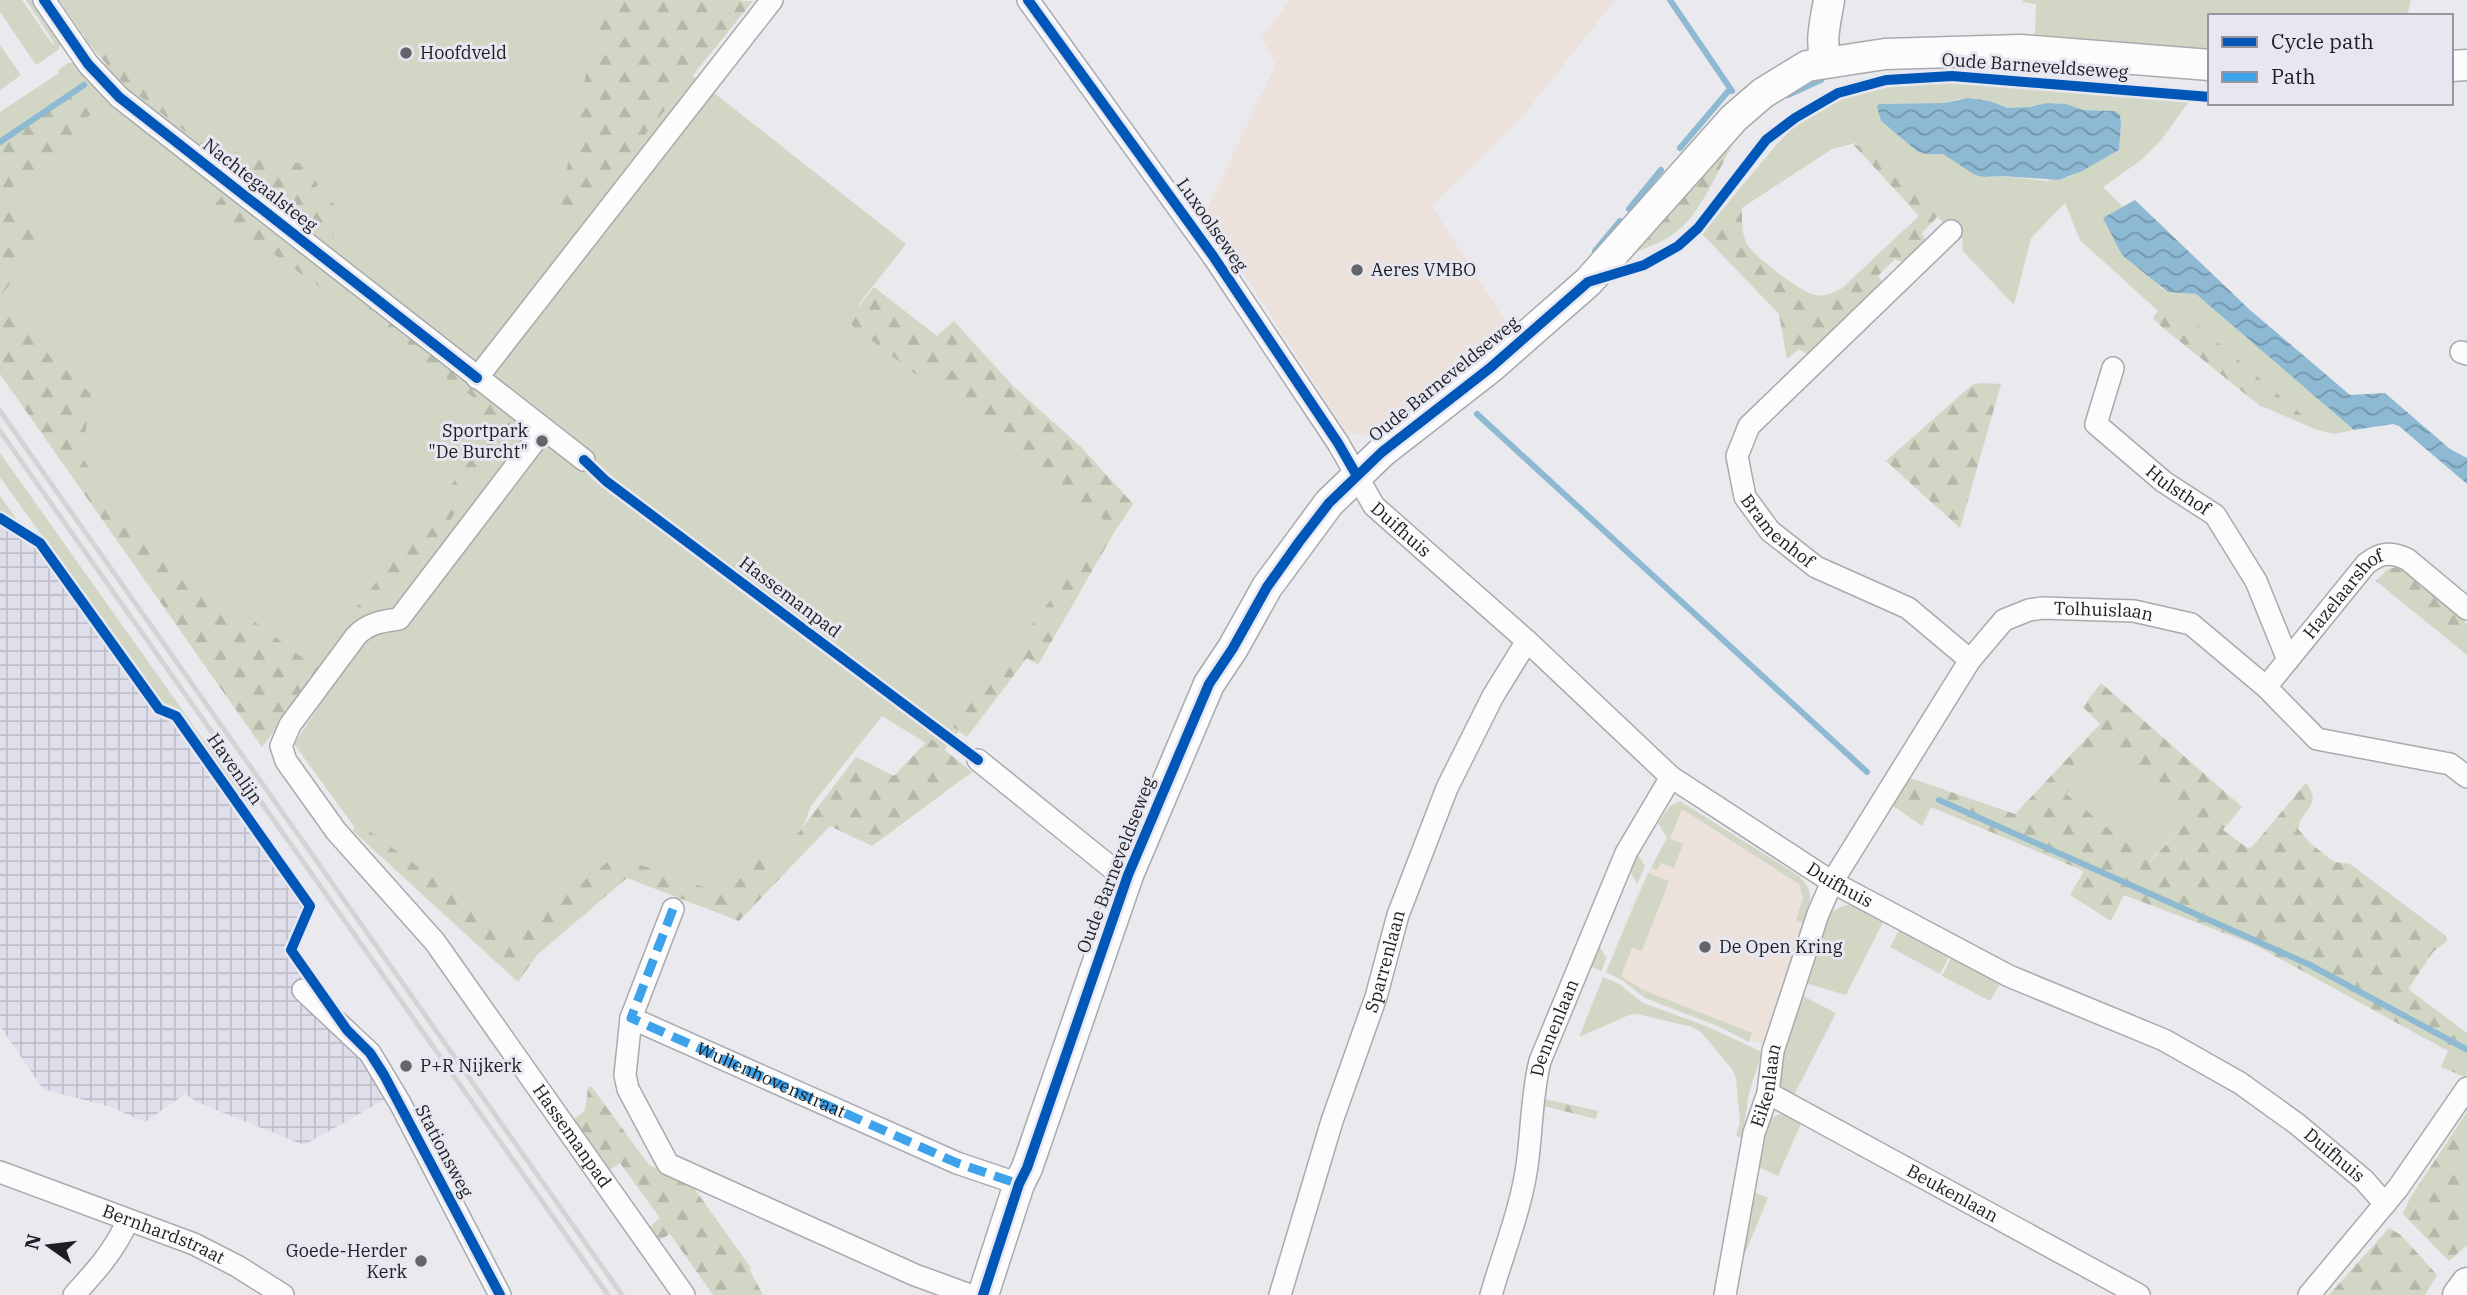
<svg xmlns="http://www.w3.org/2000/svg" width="2467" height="1295" font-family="'IBM Plex Serif',serif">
<defs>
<pattern id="industrial-grid" width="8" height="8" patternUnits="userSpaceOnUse" patternTransform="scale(1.75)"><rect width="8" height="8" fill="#dedfeb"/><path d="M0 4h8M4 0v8" fill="none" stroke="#bebfc9"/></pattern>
<pattern id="forest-firs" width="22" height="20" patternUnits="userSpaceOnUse" patternTransform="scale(1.75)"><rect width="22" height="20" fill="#d1d7c4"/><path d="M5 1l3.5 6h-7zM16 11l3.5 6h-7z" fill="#b3b8a8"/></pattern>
<pattern id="water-waves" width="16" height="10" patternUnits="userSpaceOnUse" patternTransform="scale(1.75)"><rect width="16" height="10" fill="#8db9d3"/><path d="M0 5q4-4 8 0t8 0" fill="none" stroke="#7396ab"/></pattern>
</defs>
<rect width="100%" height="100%" fill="#e9e9ee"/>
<path fill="url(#industrial-grid)" d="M0,525L33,543L155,714L173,718L306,909L286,950L308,984L370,1063L387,1098L304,1145L199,1103L185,1094L145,1122L111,1107L43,1089L0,1026Z"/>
<path fill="#ece1db" d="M1290,0H1615L1521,118L1432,206L1509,327L1383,426L1374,435L1362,436L1345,430L1205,213L1276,65L1262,38Z
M1682,809L1799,884L1803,897L1796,920L1803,923L1762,1045L1645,998L1622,980L1606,972L1637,894L1667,838H1670Z"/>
<path fill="#d1d7c4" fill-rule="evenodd" d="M0,0H22L53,45L54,43L26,0H34L61,43L58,50L36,65L0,12Z
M64,0H742L690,74L906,244L858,305L1125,517L942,753L882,716L811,806L802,829L740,907L624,872L523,954L353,825L294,744L330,690L118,527L0,365V112L59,73L58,70L68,63L75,62L89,76L109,62Z
M2023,0H2411L2407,16H2210V54L2035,40L2036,4L2023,2Z
M0,45L21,75L0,90Z
M1979,77L2190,100L2161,140L2140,161L2103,187L2123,207L2103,218L2160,287L2168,292L2196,294L2354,430L2334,434L2315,429L2279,395L2185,317L2158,311L2080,240L2065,203L2031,238L2014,305L1963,251L1962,239L1855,143L1832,149L1702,234L1777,144L1804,116L1841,98L1884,85L1910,80ZM1958,99L1989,101L2001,107L2016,109L2047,103L2066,104L2083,110L2115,111L2120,115L2121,125L2119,150L2069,177L2047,181L2002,176L1984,177L1975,174L1943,153L1925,154L1917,151L1881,121L1879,104L1944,103Z
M0,453L247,801L243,803L176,709L163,705L0,477Z
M0,496L25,531L24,532L0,514Z
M2102,745L2192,816L2149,862L2066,794Z
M1680,801L1799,876C1816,892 1810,903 1803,923L1796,920L1803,898L1799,884L1682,809L1670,839L1683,844L1674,868L1661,863L1657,870L1651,868L1667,838L1658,823L1670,806Z
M1637,854L1645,866L1637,884L1628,867Z
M1648,873L1669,881L1642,951L1632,948L1621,976L1643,990L1752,1033L1749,1042L1718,1026L1645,998L1622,980L1606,972Z
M1845,905H1852L1883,922L1846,995L1805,983L1828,911L1831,912Z
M1900,928L1950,955L1940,974L1890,947Z
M1598,943L1605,956H1607L1601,971L1587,965Z
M1952,956L2001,982L1990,1001L1942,976Z
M1603,977L1619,984L1643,1003L1706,1026L1762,1052L1749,1093L1742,1138L1736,1136L1740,1122L1736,1078L1732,1069L1701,1032L1692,1027L1637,1014L1629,1015L1579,1037Z
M1801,995L1836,1013L1793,1097L1781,1087L1778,1072Z
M1782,1113L1803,1119L1778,1176L1756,1166C1760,1145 1759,1120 1782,1113Z
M1752,1191L1768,1198L1743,1258L1740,1257Z"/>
<path fill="url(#forest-firs)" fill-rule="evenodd" d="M59,0H68L81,19L125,68L225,150L303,164L318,184L300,211L278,195L271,198L124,84L94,50Z
M601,0H666L680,6L682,0L753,1L580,215L559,208Z
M84,86L97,102L94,109L42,181L26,169L2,200L45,236L0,297V145Z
M1738,134C1724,159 1702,210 1681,228C1667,241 1646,248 1628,255Z
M1852,143L1892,161L1938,216L1922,233L1928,244L1907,264L1895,259L1878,276L1884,285L1809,355L1799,349L1787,359L1779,314L1702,234L1742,206C1742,219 1741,232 1747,244C1754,257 1801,292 1815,295C1825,297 1832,293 1841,289L1919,216Z
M227,190L524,422L382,610L358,623L262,747L0,374V308L91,394L82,457L126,525L312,665L496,427L467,407L473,397L250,237L213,207Z
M324,192L338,209L333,237L307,217Z
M874,287L937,336L954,321L1013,386L1081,447L1133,504L1115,531L1038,665L1027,658L967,737L953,727L1109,524L847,321Z
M2158,311L2185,317L2194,322L2308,420L2315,429L2259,405L2162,327L2153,318Z
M1982,383L2001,384L1960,528L1886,461L1965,391L1974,384Z
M2397,567L2415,576L2467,624V655L2376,581L2388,569Z
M2101,683L2242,807L2223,830L2246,847L2251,848L2306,783C2324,806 2300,809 2298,829L2310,843L2330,859L2335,862L2350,864L2446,936L2447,941L2433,952L2408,989L2467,1033V1073L2465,1077L2441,1067L2448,1051L2253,944L2124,895L2111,921L2070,895L2084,871L1931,807L1922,826L1892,805L1910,778L2015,814L2100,724L2083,707ZM2102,745L2192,816L2150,862L2066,794Z
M930,738L972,772L872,846L830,826L739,921L627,878L537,955L518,982L353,831L357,822L514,937L615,856L726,895L766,850L781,856L856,757L894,776Z
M591,1086L649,1165L691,1184L751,1268L749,1269L763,1295H713L670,1234L658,1241L649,1228L660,1218L620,1163L608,1171L572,1121L585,1110L588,1088Z
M1545,1099L1598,1111L1596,1119L1544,1106Z
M2467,1112V1245L2449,1261L2403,1214L2410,1198Z
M2389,1228L2401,1235L2437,1275L2425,1295H2329Z"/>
<path fill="url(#water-waves)" d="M1968,98L1989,101L2008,108L2029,107L2047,103L2066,104L2083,110L2115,111L2120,115L2121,125L2119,150L2082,171L2059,180L2002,176L1984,177L1975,175L1943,154H1925L1917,151L1881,121L1877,107L1879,104L1944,103Z
M2135,200L2250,310L2350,395L2385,393L2450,449L2467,458V484L2399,426L2393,424L2354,430L2196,294L2168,292L2122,255L2103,218Z"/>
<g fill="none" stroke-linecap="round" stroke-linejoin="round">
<path stroke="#8db9d3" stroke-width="6" d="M1670,0L1732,91
M1788,95L1821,80
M0,142L84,85
M1680,148L1730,89
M1629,209L1661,170
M1595,251L1620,221
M1445,386L1443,385L1514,328
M1477,414L1867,772
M1939,800L2308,964L2466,1049"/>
<defs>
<g id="street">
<path d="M44,0L88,64L119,97L584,460"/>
<path id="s1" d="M1028,0L1213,256L1338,443L1374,506L1527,641L1671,777L1832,882L2009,976L2164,1040L2240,1083L2297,1124L2364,1180L2385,1204"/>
<path id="s2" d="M1951,231L1749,426L1737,456L1745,497L1770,531L1816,567L1908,608L1970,660"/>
<path d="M2461,352L2467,354"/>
<path id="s3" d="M2113,368L2096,424L2164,482L2215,515L2256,581L2288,660"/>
<path d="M477,378L772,0"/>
<path id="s4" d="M544,429L399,619C383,621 368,623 356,636L290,725L281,746L286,761L336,831L435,942L684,1295"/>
<path id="s5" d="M2266,687L2366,564C2380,553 2390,551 2407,559L2467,609"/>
<path d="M978,760L1113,869L1128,875"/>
<path id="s6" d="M673,909L631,1018L957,1163L1019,1184"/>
<path d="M303,990L370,1053L400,1103L500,1295"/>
<path d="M631,1018L625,1075L628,1089L668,1164L915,1275L970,1295"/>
<path id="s7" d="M1768,1093L2139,1295"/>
<path id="s8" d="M0,1172L194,1244L237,1266L283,1295"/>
<path d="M74,1295C96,1271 115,1250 128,1220"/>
<path id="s9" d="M1280,1295L1332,1121L1376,997L1398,915L1447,788L1493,696L1527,641"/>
<path id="s10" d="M1491,1295C1504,1250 1523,1204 1528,1158C1532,1125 1532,1093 1540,1061L1626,853L1671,777"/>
<path id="s11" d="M1725,1295L1754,1133L1768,1093L1773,1051L1818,914L1832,882L1970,660L2004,620L2029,610L2042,608L2134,611L2191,624L2266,687L2317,739L2450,764L2467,777"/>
<path d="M2309,1295L2398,1188L2467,1088"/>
</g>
<path id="secondary" d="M1827,62C1819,42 1826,20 1829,0
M2451,66L2467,65
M983,1295L1019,1184L1027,1168L1128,875L1209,684L1233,648L1267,587L1329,503L1382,452L1490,368L1588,282L1734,118L1763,93L1807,66L1885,54L2021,50L2210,65
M2458,1295L2467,1283"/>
</defs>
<use href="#street" stroke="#a9aaae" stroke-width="24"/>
<use href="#secondary" stroke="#a9aaae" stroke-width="33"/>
<use href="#street" stroke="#fcfcfc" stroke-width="21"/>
<use href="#secondary" stroke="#fcfcfc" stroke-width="30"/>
<path stroke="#d4d4d5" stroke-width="5" d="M0,411L622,1295
M0,431L608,1295"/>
<path stroke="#3da2ea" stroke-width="9" stroke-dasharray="18 9" stroke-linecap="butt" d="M673,909L631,1018L957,1163L1019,1184"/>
<defs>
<path id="cycleway" d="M44,0L88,64L119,97L477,378
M1028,0L1213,256L1338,443L1357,476
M584,460L606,481L978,760
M0,518L40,543L159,709L176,716L310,906L291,950L347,1030L370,1053L384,1075L500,1295
M983,1295L1019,1184L1027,1168L1128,875L1209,684L1233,648L1267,587L1299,542L1329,503L1382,452L1490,368L1588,282L1644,265L1678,246L1698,228L1766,140L1795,118L1838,93L1886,80L1952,76L2210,97"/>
</defs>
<use href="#cycleway" stroke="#e6e7f1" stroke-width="15"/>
<use href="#cycleway" stroke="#0057b8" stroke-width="10"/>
</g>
<g fill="#646569" stroke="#e6e7f1" stroke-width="2.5">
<circle cx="406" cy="53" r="7"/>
<circle cx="1357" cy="270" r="7"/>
<circle cx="542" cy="441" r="7"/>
<circle cx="1705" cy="947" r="7"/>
<circle cx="406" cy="1066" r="7"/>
<circle cx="421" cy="1261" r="7"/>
</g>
<g text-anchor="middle" stroke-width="6" stroke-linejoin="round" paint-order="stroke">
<g font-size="18" fill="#1d1e21" stroke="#e6e7f1" text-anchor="start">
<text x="420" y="59">Hoofdveld</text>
<text x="1371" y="276">Aeres VMBO</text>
<text x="528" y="437" text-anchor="end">Sportpark<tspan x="528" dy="21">"De Burcht"</tspan></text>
<text x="1719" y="953">De Open Kring</text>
<text x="420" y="1072">P+R Nijkerk</text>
<text x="407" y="1257" text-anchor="end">Goede-Herder<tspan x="407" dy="21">Kerk</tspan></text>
</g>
<g font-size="18" fill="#1d1e21" stroke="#e6e7f1">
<text transform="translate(2035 66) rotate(4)" y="6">Oude Barneveldseweg</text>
<text transform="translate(260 185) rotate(38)" y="6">Nachtegaalsteeg</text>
<text transform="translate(1212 225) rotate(55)" y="6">Luxoolseweg</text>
<text transform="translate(1444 379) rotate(-39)" y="6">Oude Barneveldseweg</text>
<text dy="6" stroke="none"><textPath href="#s3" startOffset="164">Hulsthof</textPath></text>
<text dy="6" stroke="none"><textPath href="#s1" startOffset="649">Duifhuis</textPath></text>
<text dy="6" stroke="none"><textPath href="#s2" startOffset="402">Bramenhof</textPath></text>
<text transform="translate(790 597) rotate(37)" y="6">Hassemanpad</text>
<text dy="6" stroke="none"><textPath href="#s5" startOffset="121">Hazelaarshof</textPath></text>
<text dy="6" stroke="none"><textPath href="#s11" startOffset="844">Tolhuislaan</textPath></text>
<text transform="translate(235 769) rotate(55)" y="6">Havenlijn</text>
<text transform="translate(1116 865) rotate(-69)" y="6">Oude Barneveldseweg</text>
<text dy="6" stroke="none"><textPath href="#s1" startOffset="1216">Duifhuis</textPath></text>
<text dy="6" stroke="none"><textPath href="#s9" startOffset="350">Sparrenlaan</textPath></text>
<text dy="6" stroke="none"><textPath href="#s10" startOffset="276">Dennenlaan</textPath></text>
<text dy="6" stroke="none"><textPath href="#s6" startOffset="270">Wullenhovenstraat</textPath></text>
<text dy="6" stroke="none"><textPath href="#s11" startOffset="214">Eikenlaan</textPath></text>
<text dy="6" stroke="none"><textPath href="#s4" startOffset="908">Hassemanpad</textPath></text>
<text transform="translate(444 1151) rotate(62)" y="6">Stationsweg</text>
<text dy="6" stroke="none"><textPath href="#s1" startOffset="1782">Duifhuis</textPath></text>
<text dy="6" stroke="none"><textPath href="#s7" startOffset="210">Beukenlaan</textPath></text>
<text dy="6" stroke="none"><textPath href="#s8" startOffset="175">Bernhardstraat</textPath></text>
</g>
</g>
<rect x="2208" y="14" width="245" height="91" fill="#e6e7f1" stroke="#96979e" stroke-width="2"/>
<rect x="2222" y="37" width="35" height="10" fill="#0057b8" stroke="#96979e" stroke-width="2"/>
<text x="2271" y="49" font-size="21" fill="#1d1e21">Cycle path</text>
<rect x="2222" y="72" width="35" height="10" fill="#3da2ea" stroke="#96979e" stroke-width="2"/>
<text x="2271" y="84" font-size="21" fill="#1d1e21">Path</text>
<g transform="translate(49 1246) rotate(284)" stroke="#e6e7f1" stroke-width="5" paint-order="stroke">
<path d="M0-5L12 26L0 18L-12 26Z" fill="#1d1e21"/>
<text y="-10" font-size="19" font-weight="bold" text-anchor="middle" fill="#1d1e21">N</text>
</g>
</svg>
